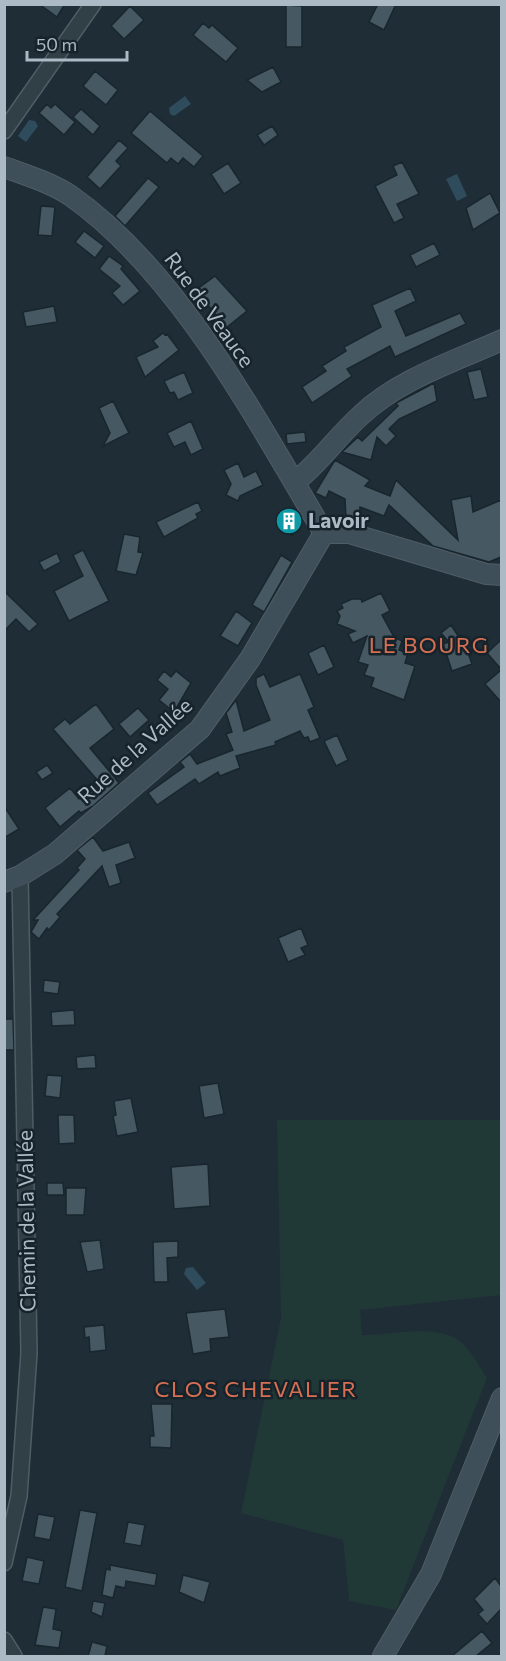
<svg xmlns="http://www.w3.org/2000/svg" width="506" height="1661" font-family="Commissioner,sans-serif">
<rect width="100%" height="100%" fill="#1e2d36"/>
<path fill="#213936" d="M277,1120H501V1295L360,1310L362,1335C389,1335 425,1326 451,1336C467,1342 478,1364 487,1378L396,1610L349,1601L343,1540L241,1513L281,1318Z"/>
<path fill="#2f4c5c" d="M185,96L191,104L174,116L170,114L169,108Z
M29,120L35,121L38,126L26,142L18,136Z
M457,174L467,196L457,201L446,179Z
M193,1267L206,1283L197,1290L184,1274L186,1268Z"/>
<path fill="#465862" stroke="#19262d" stroke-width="1.5" d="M39,4H65L57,17Z
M378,4H396L384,30L369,22Z
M286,5L302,6V47H286Z
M130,6L144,20L124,39L111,26Z
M203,23L209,28L212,25L238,48L226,62L193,35Z
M273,67L281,82L262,92L247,80Z
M95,71L118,90L106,105L83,86Z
M47,104L51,108L55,104L75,122L64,135L39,113Z
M81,109L100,126L93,135L73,117Z
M150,111L203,156L194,167L183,158L178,164L171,158L167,163L131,133Z
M272,126L278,135L264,145L257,135Z
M119,140L128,148L116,161L121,166L100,189L87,177Z
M402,162L419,194L397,204L404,218L394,223L375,186L397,175L393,166Z
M228,163L241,183L224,194L211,174Z
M148,178L159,187L125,226L115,216Z
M490,193L500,213L473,230L466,208Z
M41,206L55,207L52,236L38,235Z
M84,231L104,246L95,258L75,242Z
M434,243L440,255L416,267L410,255Z
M109,256L123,266L121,269L140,291L123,305L112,293L120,286L99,269Z
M215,276L247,311L226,328L196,290Z
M410,288L416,301L395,311L406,336L460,313L466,324L395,357L390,346L347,369L352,376L312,403L302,387L326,371L322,366L346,351L344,347L381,327L372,305Z
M54,306L57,322L26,327L23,312Z
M163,333L165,335L167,334L179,350L145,377L136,357L158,347L153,341Z
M481,369L488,397L474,400L467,372Z
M184,372L193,393L178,400L174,392L170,393L164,381Z
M434,383L437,401L399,419L389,429L396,436L386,446L377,437L371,460L342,452L358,437L362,441L398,406L396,403Z
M113,401L129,433L103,446L110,433L99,408Z
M191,421L203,449L191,455L185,442L174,447L167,433Z
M305,432L306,442L287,444L286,434Z
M335,460L370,480L365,486L390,496L396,480L458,540L451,500L471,496L473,512L501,500V557L489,562L433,546L389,505L384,516L360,507L359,519L346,518L345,499L329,491L326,498L315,493Z
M238,463L244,477L256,471L263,485L240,496L238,501L226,495L231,484L224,470Z
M198,502L202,511L196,514L198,518L164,537L156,522Z
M284,517L296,519L293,535L281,532Z
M124,534L140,537L138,552L143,553L136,575L116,571Z
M83,550L109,601L69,621L54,591L83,576L73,555Z
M57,553L61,562L44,571L39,562Z
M281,555L292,562L264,612L252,605Z
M4,591L38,624L29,632L16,619L4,631Z
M381,593L390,611L382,615L394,637L402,641L399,650L408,653L405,663L415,666L404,700L371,687L374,678L364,675L368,665L358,662L367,636L353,643L348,634L355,631L337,624L340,616L337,611L343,608L341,604L352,599H361L362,602Z
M236,611L252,623L238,646L220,636Z
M451,625L459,637L462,636L472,664L452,671L443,644L449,642L441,633Z
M501,640V669L487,653Z
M324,645L334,667L318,675L308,653Z
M501,670V702L485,684Z
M164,671L171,677L176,671L191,683L174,712L159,700L168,689L157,680Z
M264,674L270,687L300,674L314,707L308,710L320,738L310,742L308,737L304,738L300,731L275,742L276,745L236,756L240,768L220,776L218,772L199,784L195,779L157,805L148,793L184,767L180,762L190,754L197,764L233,750L226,734L232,732L226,713L236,700L244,731L270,720L256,685V678Z
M96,704L114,729L90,748L119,783L93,806L81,813L79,811L60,827L45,808L70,788L79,799L99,782L53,729L65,719L70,724Z
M138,708L149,720L130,737L119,724Z
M337,735L348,760L336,766L324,741Z
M47,765L53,773L42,780L36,772Z
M4,806L19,829L4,838Z
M93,837L103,851L129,842L135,858L116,865L121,883L109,887L102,866L57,914L60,917L49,930L47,928L39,939L31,932L38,920H33L79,870L77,868L85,859L77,850Z
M301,928L308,945L301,948L305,955L288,962L278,938Z
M44,980L60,982L58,994L43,992Z
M74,1010L75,1025L52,1026L51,1012Z
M4,1019H13L14,1050H4Z
M95,1055L96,1068L77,1069L76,1057Z
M47,1075L62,1076L60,1098L45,1096Z
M218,1083L224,1114L204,1118L199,1086Z
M131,1098L138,1132L117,1136L113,1116L116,1115L114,1101Z
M58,1115H74L75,1143L59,1144Z
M208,1164L210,1206L174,1209L171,1167Z
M47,1183H63L64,1195H47Z
M66,1188H86L84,1215H66Z
M100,1240L104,1269L87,1272L80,1242Z
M178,1241V1257L167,1258L168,1282H154L153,1242Z
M225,1309L229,1337L210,1339L211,1351L193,1354L186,1313Z
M104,1325L106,1350L90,1352L89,1337L85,1338L84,1327Z
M151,1404H172L171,1448L150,1447V1436H154Z
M80,1510L97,1513L82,1591L65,1587Z
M38,1514L55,1517L50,1540L34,1537Z
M128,1522L145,1525L141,1546L124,1543Z
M27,1557L44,1561L39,1584L22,1581Z
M110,1565L157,1574L155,1586L126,1581L125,1588L116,1586L113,1598L102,1595L106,1569L110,1570Z
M183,1575L210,1582L204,1603L179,1592Z
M495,1578L501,1586V1609L487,1624L478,1614L483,1610L474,1599Z
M93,1601L105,1603L102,1617L91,1612Z
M43,1607L56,1609L53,1629L62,1631L59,1648L35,1645Z
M482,1631L492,1643L476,1656H452Z
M92,1642L107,1646L105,1656H88Z"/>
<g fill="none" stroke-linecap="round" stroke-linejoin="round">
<defs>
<path id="street" d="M4,131L93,4
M4,1563L19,1496L29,1353L20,876
M4,1640L14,1656"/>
<path id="secondary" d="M4,167C26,175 52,183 71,196C179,272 257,421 324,533
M295,482C319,463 337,437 360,416C399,379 453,362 502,340
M324,533H349L486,574L502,575
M4,882L20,876L55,854L200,729L250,659L324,533
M383,1656L431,1574L502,1398"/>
</defs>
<use href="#street" stroke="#4f5d65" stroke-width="18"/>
<use href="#secondary" stroke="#4f5d65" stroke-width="22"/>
<use href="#street" stroke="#313f47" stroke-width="15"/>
<use href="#secondary" stroke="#3f4f5a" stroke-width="20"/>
</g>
<defs>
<symbol id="building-disc" viewBox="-11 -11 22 22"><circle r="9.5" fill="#0f9aa8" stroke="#17232b"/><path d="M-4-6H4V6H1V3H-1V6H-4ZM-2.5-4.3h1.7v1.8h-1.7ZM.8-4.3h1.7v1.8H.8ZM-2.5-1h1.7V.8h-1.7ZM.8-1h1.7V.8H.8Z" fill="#fff"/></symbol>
</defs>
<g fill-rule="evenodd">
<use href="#building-disc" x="274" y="506" width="30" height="30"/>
</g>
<g text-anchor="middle" stroke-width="5" stroke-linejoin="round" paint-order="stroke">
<g font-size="21" fill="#abbac4" stroke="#17232b">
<text transform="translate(209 310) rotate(54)" y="7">Rue de Veauce</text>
<text transform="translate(135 751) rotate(-42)" y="7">Rue de la Vallée</text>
<text transform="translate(27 1221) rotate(-91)" y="7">Chemin de la Vallée</text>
</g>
<g font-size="21" font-weight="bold" fill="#abbac4" stroke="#17232b" text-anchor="start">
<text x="308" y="528">Lavoir</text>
</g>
<g font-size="22" letter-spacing="1.5" fill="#d77053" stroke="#17232b">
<text x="429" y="653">LE BOURG</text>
<text x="256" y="1397">CLOS CHEVALIER</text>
</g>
</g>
<rect width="506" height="1661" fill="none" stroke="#abbac4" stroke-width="12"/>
<path d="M27 51v9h100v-9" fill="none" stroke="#abbac4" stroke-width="3"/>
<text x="36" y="51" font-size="18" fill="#abbac4" stroke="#17232b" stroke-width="4.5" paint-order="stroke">50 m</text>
</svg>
